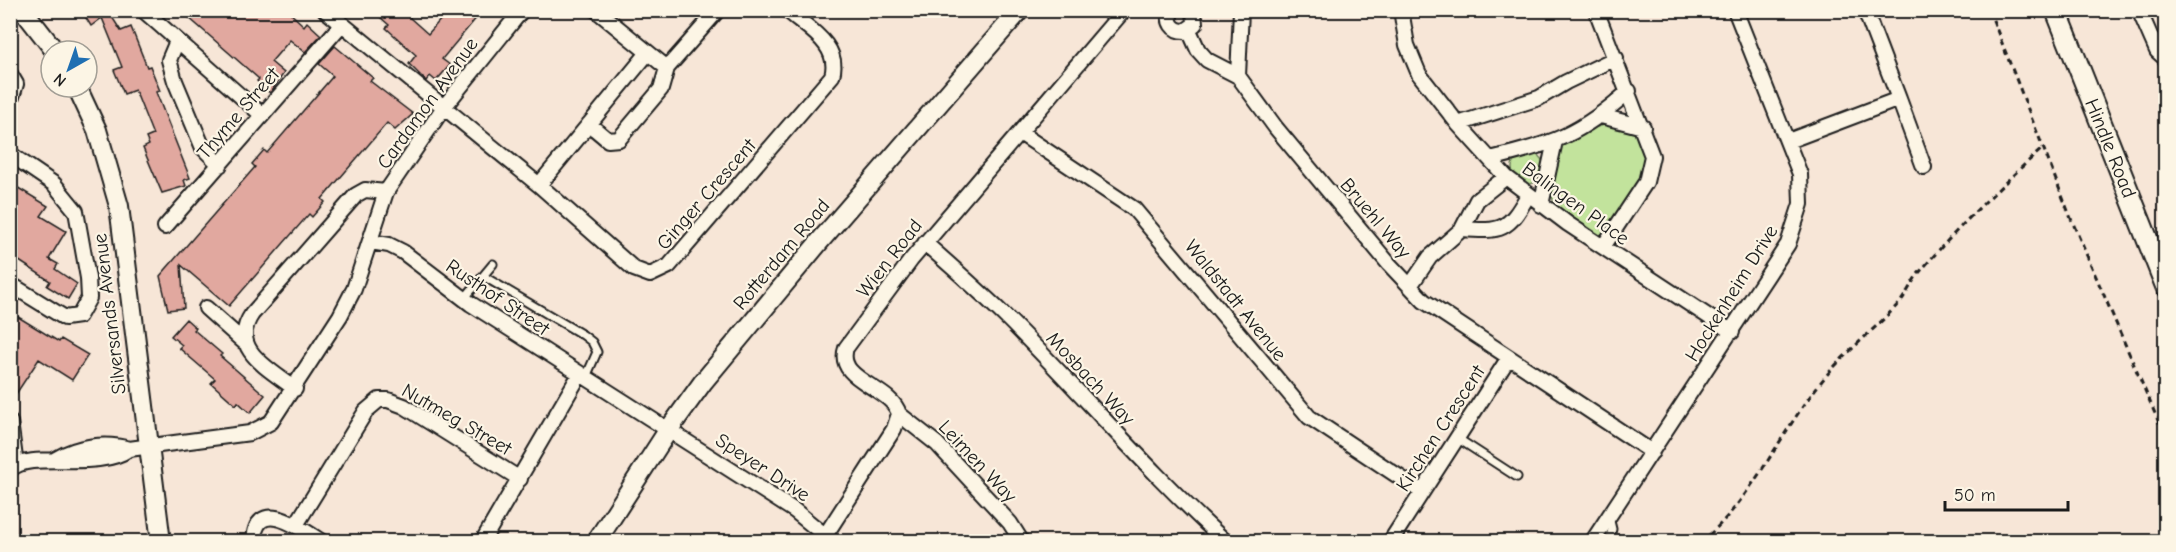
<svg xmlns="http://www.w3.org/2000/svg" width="2176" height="552" font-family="'Comic Neue',sans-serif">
<rect width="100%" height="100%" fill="#f7e6d7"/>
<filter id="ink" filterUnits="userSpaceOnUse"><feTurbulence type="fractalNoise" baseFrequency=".0167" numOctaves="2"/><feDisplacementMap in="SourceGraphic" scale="12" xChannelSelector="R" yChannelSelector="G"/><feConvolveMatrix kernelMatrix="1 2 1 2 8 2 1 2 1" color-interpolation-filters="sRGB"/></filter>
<g filter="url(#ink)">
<path fill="#c2e39c" stroke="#6f805c" stroke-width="1.5" d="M1608,124C1636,130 1649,135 1647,168L1606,233L1596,236L1556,207L1550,192L1556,155L1561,147L1589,129Z
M1512 168a16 16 0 1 1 32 0a16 16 0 1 1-32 0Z"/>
<path fill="#e1a89f" stroke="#1c1c1c" stroke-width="1.5" d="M81,10H115L110,14L121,31L131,27L147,67L150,66L160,91L156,92L190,178L184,180L186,186L162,193L143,148L149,145L146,138L153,135L135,90L124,94L114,70L122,67L102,18L91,26Z
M180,10H287L304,26L307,22L321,35L305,52L290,40L271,62L284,73L270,93L257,81L259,79Z
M372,10H401L428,34L449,10H483L442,59L450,65L436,81L430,76L426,81L409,64L416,55L386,28L389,25Z
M335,46L373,78L370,81L413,114L395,130L387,123L322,199L325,202L312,217L309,214L229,306L181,265L184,308L168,310L160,276L255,167L252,164L264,150L267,153L333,76L319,64Z
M10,183L48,206L41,216L66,231L49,259L58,264L55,269L77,284L68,299L47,286L50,281L10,255Z
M10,312L59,342L61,339L88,355L72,380L39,359L10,403Z
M186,319L196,328L194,330L222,354L220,356L265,395L250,413L238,402L236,405L211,383L215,379L179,348L182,345L171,336Z"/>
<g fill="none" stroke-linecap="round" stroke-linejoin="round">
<defs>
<path id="service" d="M483,276L493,264
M464,299L483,276L583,335L592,342L597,352L586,377
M1457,438L1517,477
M1609,517L1612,529L1609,542"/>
<path id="minor" d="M143,10L262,115
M325,10L539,185L634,269L650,275L669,266L832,76C841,45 807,28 787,10
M596,10L667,68
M1172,10C1166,22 1173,31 1185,31L1195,24L1194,10
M1401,10L1407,45L1419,74L1458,124L1506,177L1568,224L1732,332
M1596,10L1652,156L1646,182L1603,247
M2139,10L2157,51L2166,59
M1189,30L1198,50L1207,60L1238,76L1276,128L1389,264L1424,301L1652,452
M177,41L169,60L175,81L203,148L220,165
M10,74L16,84L10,103
M1238,76L1241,10
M1899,99L1924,167
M1601,116L1643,127
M589,124L608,140L619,139L661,89L667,68L718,10
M1458,124L1539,98L1566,82L1616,58
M1020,133L1134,209L1309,417L1422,492
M1788,141L1899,99L1865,10
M10,154L54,184L76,211L88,278L89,298L79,316L65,318L10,284
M1490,159C1553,144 1580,135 1629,91
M539,185L647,54
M1541,205L1555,141
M165,227L341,25
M1462,229C1502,232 1508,231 1528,195
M371,242L389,245L403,252L471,304L795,511L833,542
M925,243C953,268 982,293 1009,320C1082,393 1149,472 1226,542
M1410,286L1430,257L1462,229L1477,200L1506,177
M206,308L244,342
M295,389C270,369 228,349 252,314L356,195L365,190L386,192
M899,414L937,444L1010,523L1022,542
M10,422L16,465
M56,459C77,446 106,442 129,449
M10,470C31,449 96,472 129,449L250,433L271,422L340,316L354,289L386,192L444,107L522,10
M296,525L366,411L379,400H388L404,406L520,479
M10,541L11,542
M254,542C255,494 302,529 322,542
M482,542L580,374
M821,542L894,429L899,414C891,386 835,381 846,348L911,260L1124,10
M1390,542L1508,359
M1592,542L1788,244L1801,204L1800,174L1735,10"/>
<path id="tertiary" d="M23,10L55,51
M77,87L97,130L119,206L161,542
M596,542L669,429L703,382L820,241L1020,10"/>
<path id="secondary" d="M2056,10L2166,286"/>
</defs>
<use href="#service" stroke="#1c1c1c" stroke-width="11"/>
<use href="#minor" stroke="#1c1c1c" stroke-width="18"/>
<use href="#tertiary" stroke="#1c1c1c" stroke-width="22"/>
<use href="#secondary" stroke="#1c1c1c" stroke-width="24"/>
<path stroke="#1c1c1c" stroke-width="3" stroke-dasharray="6 4.5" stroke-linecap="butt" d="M1989,10L2072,221L2166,439
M1701,542C1753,499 1779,434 1821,382C1845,352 1876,329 1901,301C1907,293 1912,282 1918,274C1956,229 1999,187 2043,148"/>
<use href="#service" stroke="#fcf5e5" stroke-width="7"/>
<use href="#minor" stroke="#fcf5e5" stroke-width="14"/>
<use href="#tertiary" stroke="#fcf5e5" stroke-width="18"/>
<use href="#secondary" stroke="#fcf5e5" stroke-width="20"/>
</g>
</g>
<g text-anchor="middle" stroke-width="4.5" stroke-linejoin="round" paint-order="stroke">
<g font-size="20" fill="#1c1c1c" stroke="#fcf5e5">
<text transform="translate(427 103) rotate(-54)" y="7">Cardamon Avenue</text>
<text transform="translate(238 113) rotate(-49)" y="7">Thyme Street</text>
<text transform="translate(2111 148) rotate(68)" y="7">Hindle Road</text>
<text transform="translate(706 194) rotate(-49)" y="7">Ginger Crescent</text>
<text transform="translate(1576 203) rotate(36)" y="7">Balingen Place</text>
<text transform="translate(1376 218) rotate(50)" y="7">Bruehl Way</text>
<text transform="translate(781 254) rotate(-50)" y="7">Rotterdam Road</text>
<text transform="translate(889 258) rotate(-52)" y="7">Wien Road</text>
<text transform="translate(1731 293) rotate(-58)" y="7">Hockenheim Drive</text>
<text transform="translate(498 297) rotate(34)" y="7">Rusthof Street</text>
<text transform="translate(1236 300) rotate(51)" y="7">Waldstadt Avenue</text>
<text transform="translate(109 314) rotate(-97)" y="7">Silversands Avenue</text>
<text transform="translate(1091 378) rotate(47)" y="7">Mosbach Way</text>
<text transform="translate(457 419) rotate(30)" y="7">Nutmeg Street</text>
<text transform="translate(1440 428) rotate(-57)" y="7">Kirchen Crescent</text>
<text transform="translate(978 461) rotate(47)" y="7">Leimen Way</text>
<text transform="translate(763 467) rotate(33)" y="7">Speyer Drive</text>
</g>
</g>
<rect width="2176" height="552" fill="none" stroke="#fcf5e5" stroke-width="36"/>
<rect x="18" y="18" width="2140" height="516" fill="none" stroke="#1c1c1c" stroke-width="2" filter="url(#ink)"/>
<g transform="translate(69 69) rotate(220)"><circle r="28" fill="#fcf5e5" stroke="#a29e95" stroke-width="1.5"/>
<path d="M0-4.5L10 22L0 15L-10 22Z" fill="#1f6fb2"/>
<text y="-9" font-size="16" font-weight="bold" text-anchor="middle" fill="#1c1c1c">N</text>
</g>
<path d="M1945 501v9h123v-9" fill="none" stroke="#1c1c1c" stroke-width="3"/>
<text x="1954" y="501" font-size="18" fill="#1c1c1c" stroke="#fcf5e5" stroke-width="4.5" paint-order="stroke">50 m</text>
</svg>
